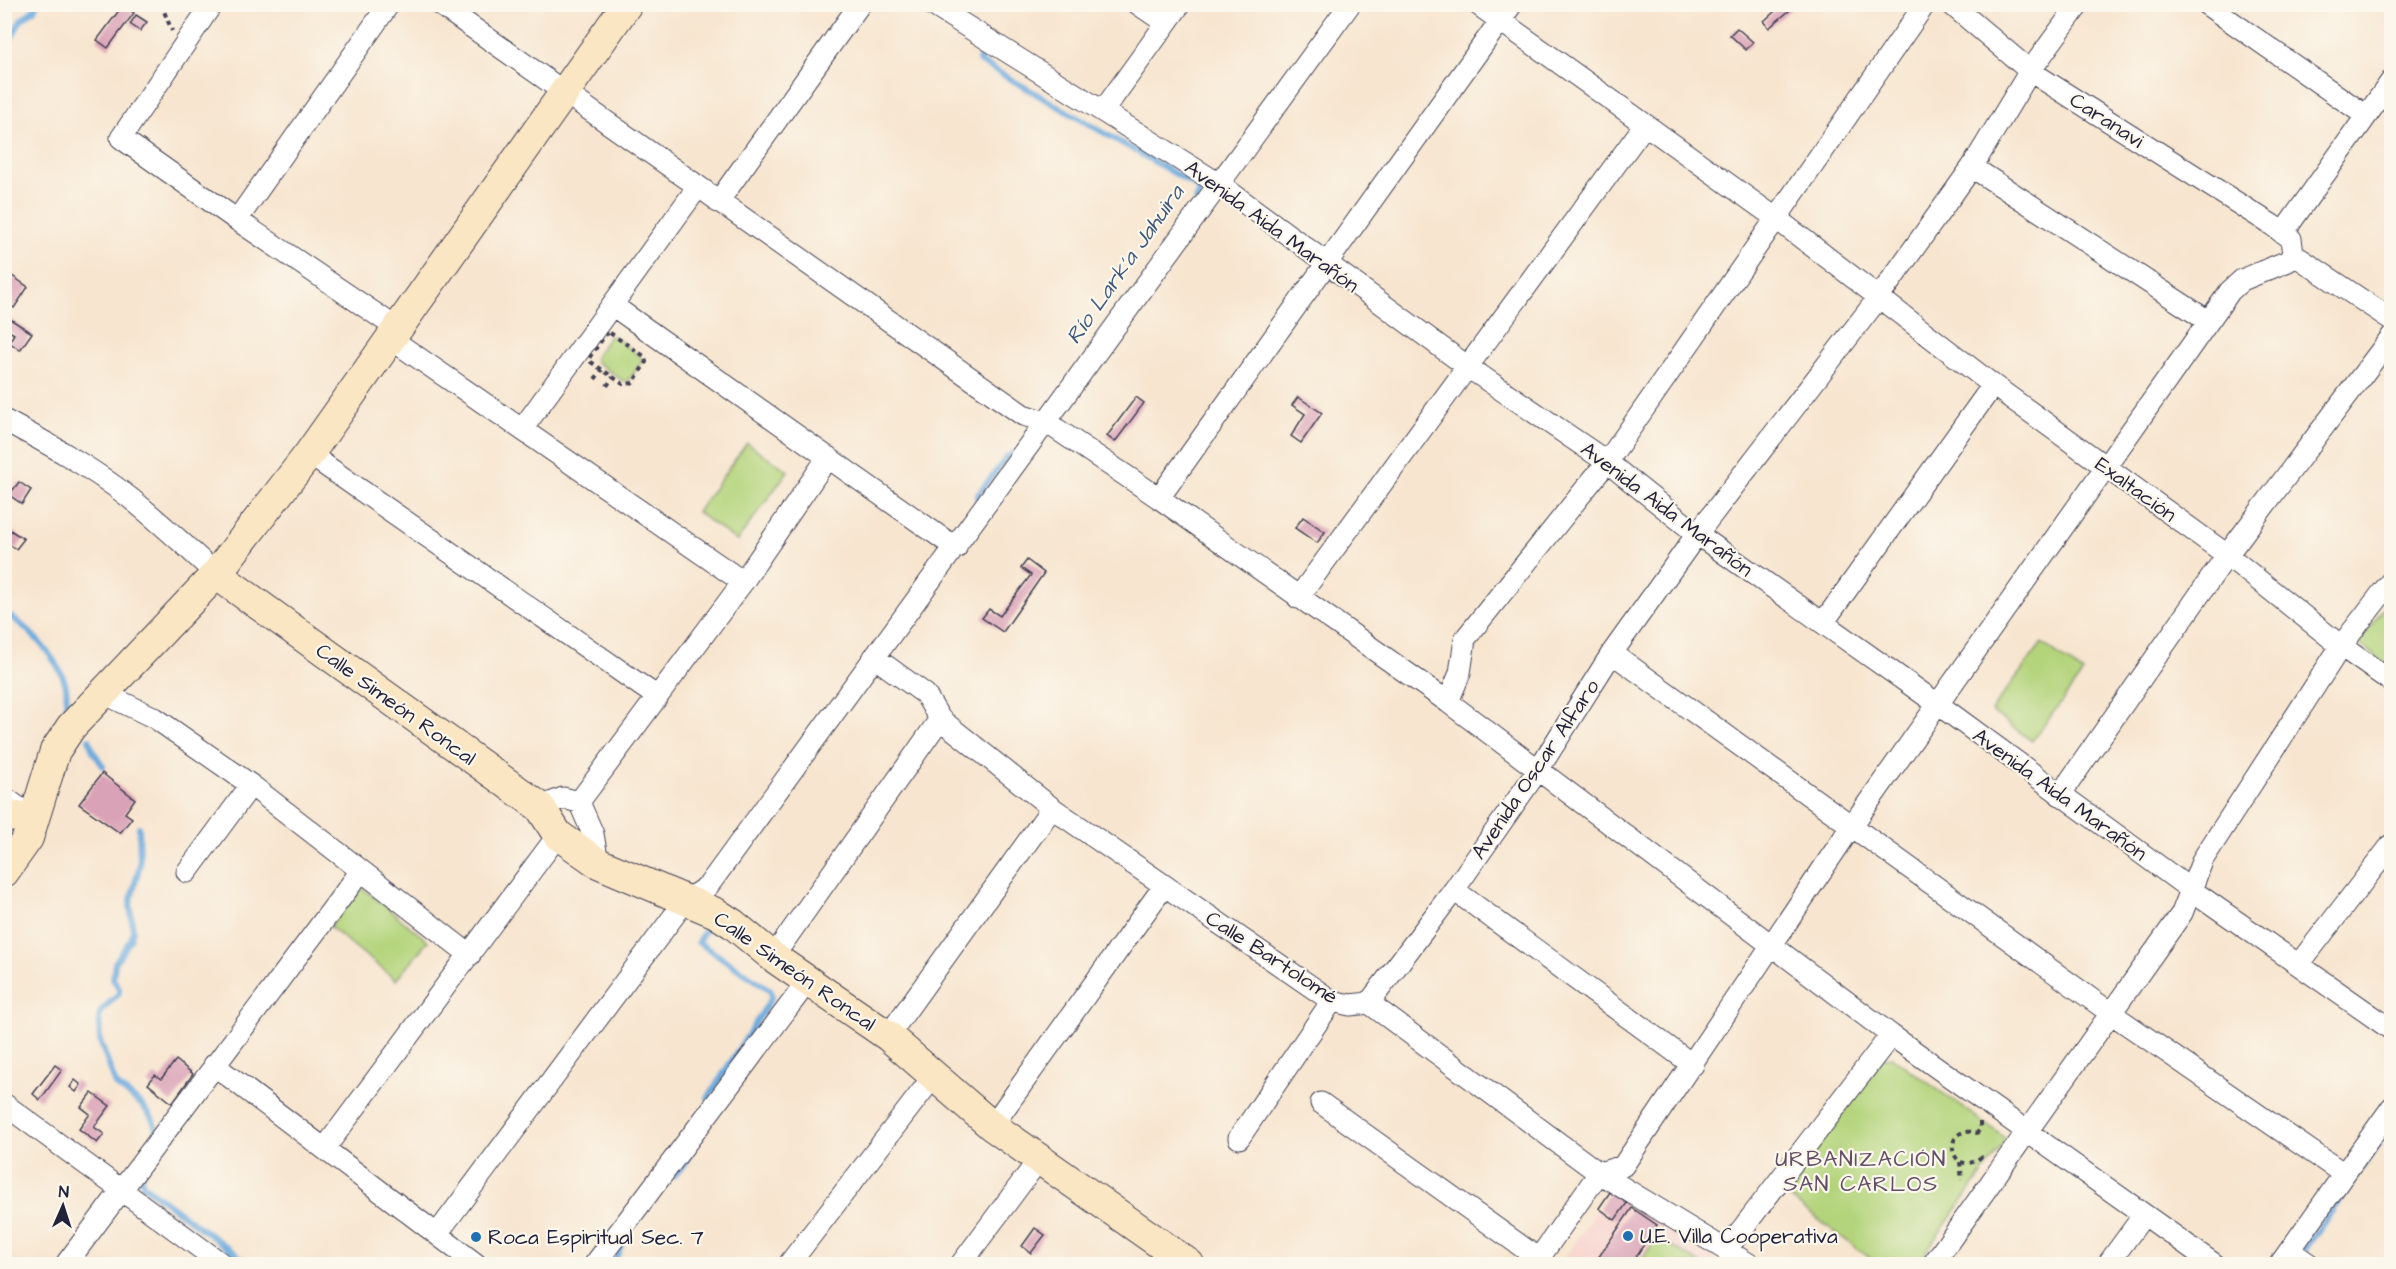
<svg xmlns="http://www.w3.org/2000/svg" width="2396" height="1269" font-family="'Architects Daughter',sans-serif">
<rect width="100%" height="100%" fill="#fbf7ec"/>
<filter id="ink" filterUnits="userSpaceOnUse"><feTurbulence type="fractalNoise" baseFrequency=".0167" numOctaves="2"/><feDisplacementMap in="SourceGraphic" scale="12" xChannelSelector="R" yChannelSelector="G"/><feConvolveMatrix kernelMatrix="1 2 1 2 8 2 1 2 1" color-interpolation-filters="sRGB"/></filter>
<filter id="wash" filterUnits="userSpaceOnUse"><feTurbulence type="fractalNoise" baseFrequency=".008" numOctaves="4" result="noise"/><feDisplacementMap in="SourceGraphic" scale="24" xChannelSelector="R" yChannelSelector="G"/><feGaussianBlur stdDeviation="1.35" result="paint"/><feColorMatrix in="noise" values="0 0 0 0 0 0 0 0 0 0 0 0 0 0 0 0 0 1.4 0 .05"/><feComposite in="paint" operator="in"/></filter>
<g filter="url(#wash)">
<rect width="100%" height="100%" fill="#f7e5cf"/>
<path fill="#f7d0cb" d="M1610,1192L1721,1264H1560Z"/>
<path fill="#b4d47c" stroke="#6b7b5c" stroke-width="1.5" d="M613,336L641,357L642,361L629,380L623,381L595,361V357L609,337Z
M747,443L788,471L737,541L697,512Z
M2391,598V668L2358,643Z
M2042,643L2083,673L2032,741L1991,711Z
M362,888L428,941L396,980L330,927Z
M1892,1057L2004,1137L2005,1142L1917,1264H1878L1783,1193L1883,1058Z
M1657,1237L1701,1264H1639Z"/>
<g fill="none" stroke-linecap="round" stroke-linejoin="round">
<path stroke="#6ba9dd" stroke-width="6" d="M972,37L981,56L979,61L1198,187L1200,191L1196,200
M4,51L21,20L34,10L37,4
M978,503L977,496L1007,457L1013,453
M4,613C26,624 58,659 65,683C68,691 66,702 66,711
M89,739L93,751L103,766
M139,827L140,864L130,904L133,930L130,940L115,963L113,979L119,988V993L101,1011L99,1016L100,1041L116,1085L142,1105L152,1118L158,1133
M708,1098L772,997L770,990L698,942L711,920
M143,1173L141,1176L143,1185L249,1264
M674,1176L687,1161L691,1150
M2301,1255L2379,1143
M613,1264L624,1240"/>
</g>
<g id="blocks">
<path fill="#daa2b7" d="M1783,4H1797L1769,28L1764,21Z
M123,5L134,13L108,48L97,40Z
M136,15L147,22L140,31L130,24Z
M1737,28L1753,42L1746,50L1730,35Z
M8,273L28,287L14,308L4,301V278Z
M4,315L32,333L20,350L9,342L14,334L4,328Z
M1136,397L1144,403L1115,442L1107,436Z
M1298,397L1322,413L1301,443L1291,436L1305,414L1292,405Z
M19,482L31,490L22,504L9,495Z
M1303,517L1325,532L1317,543L1295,528Z
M4,526L24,539L16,549L4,541Z
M1027,560L1044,573L1003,632L982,618L989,609L1000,616L1031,575L1021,568Z
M102,773L135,799L125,813L132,818L120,833L79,804Z
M176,1060L193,1074L172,1103L148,1084L155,1075L161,1079Z
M55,1065L62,1070L40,1100L33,1094Z
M75,1080L81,1085L76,1092L70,1087Z
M92,1093L110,1106L94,1127L104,1134L97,1143L79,1129L90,1114L81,1107Z
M1610,1192L1627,1203L1615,1220L1599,1208Z
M1632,1208L1657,1225L1631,1264H1594Z
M1035,1228L1045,1235L1031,1253L1022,1246Z"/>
</g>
</g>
<g filter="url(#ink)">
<use href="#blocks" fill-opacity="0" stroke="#423f51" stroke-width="1.5"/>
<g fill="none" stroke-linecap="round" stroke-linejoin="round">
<defs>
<path id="street" d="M212,4L121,138L237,220L398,329
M439,4L1023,415L1046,422L1159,498L1448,702L1891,1035L2214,1264
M931,4L1219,184L1468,367L1607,462L1697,534L1939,705L2190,889L2392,1030
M1138,4L1166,23
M1477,4L1777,219L1993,385L2227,555L2341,646L2392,682
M2206,4L2365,115
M1103,111L1180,4
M1972,167L2208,321
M718,202L860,4
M237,220L389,4
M2283,233L2392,80
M2293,254L2392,320
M612,305L956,548
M391,339L743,582
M4,420C47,443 91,467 130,498C160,522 188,548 216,574
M523,428L697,188
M309,454L656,696
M1159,498L1512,4
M1298,598L1644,126
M1823,623L1993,385
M1612,653L2112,1014L2344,1174
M874,657L925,694L940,719L1052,808L1332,1001L1350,1005L1369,1003L1599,1173L1749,1264
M103,693L155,718L251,785L470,955
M1448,702L1460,673L1465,639L1607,462L1925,4
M2060,795L2227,555L2392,336
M4,797L33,818
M579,802L743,582L828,457
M540,807L563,798L579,802L593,834L598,863
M187,872L251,785
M1454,890L1693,1065
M773,957L940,719
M2299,964L2392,844
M1369,1003L1454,890L1538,770L1612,653L1697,534L1879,297L1972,167L2030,71L2079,4
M888,1036L1052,808
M214,1065L476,1264
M1321,1103L1539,1259
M4,1104L222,1264
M992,1126L1164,886
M1239,1138L1332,1001
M325,1148L558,835
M437,1234L685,901L708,886L1350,4
M1726,1250L1891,1035
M2290,1251L2309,1264
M66,1264L361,871
M595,1264L808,981
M789,1264L933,1077
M961,1264L1040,1158
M1535,1264L1599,1173L1623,1166L1851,827L2230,291L2242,280L2288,261L2293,254L2291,239L2272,225L2030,71L1951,4
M1933,1264L2182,913L2203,859L2341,646L2392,580
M2108,1264L2143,1216
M2280,1264L2392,1107"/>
<path id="secondary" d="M216,574L540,807L558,835L598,863L716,913L733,924L773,957L888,1036L992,1126L1189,1264
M4,816L34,818
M4,872L28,838L55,751L71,727L216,574L309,454L627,4"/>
</defs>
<use href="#street" stroke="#423f51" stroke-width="23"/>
<use href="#secondary" stroke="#423f51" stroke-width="32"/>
<path stroke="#423f51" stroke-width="4" stroke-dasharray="4.5 4.5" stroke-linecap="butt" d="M161,4L172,31
M610,333L644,356L646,362L633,383L623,384L591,362L589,358L606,334Z
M595,379L602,370
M607,386L613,377
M1980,1122V1129L1977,1133C1939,1122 1950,1182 1981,1157V1162
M1960,1162L1962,1180"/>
<use href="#street" stroke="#fff" stroke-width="21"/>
<use href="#secondary" stroke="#fbe6c4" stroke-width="30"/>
</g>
</g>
<g fill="#1f6fb2" stroke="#fbf7ec" stroke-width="2">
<circle cx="1628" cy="1236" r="6"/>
<circle cx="476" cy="1237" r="6"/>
</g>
<g text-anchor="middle" stroke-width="4.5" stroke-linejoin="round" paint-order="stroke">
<g font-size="21" fill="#22223b" stroke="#fbf7ec">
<text transform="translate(2107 120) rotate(33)" y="7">Caranavi</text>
<text transform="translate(1272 226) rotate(36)" y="7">Avenida Aida Marañón</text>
<text transform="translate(2136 489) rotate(36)" y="7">Exaltación</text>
<text transform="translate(1667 509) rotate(37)" y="7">Avenida Aida Marañón</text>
<text transform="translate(396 704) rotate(36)" y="7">Calle Simeón Roncal</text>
<text transform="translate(1535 769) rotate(-56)" y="7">Avenida Oscar Alfaro</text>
<text transform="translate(2060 794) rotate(36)" y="7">Avenida Aida Marañón</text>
<text transform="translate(1272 957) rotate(33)" y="7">Calle Bartolomé</text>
<text transform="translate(795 971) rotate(35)" y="7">Calle Simeón Roncal</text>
</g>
<g font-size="21" fill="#22223b" stroke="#fbf7ec" text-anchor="start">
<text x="1640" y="1243">U.E. Villa Cooperativa</text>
<text x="488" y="1244">Roca Espiritual Sec. 7</text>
</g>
<g font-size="22" font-style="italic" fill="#3f587c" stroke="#fbf7ec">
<text transform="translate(1124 264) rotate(-55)" y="8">Río Lark’a Jahuira</text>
</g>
<g font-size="22" letter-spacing="1.5" fill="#624f66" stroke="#fbf7ec">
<text x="1861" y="1166">URBANIZACIÓN<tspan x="1861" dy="25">SAN CARLOS</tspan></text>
</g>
</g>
<rect width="2396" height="1269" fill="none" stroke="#fbf7ec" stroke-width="24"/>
<g transform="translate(63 1206) rotate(3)" stroke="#fbf7ec" stroke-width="4.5" paint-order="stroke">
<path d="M0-4.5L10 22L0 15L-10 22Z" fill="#22223b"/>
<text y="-9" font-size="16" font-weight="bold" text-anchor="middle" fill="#22223b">N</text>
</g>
</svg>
